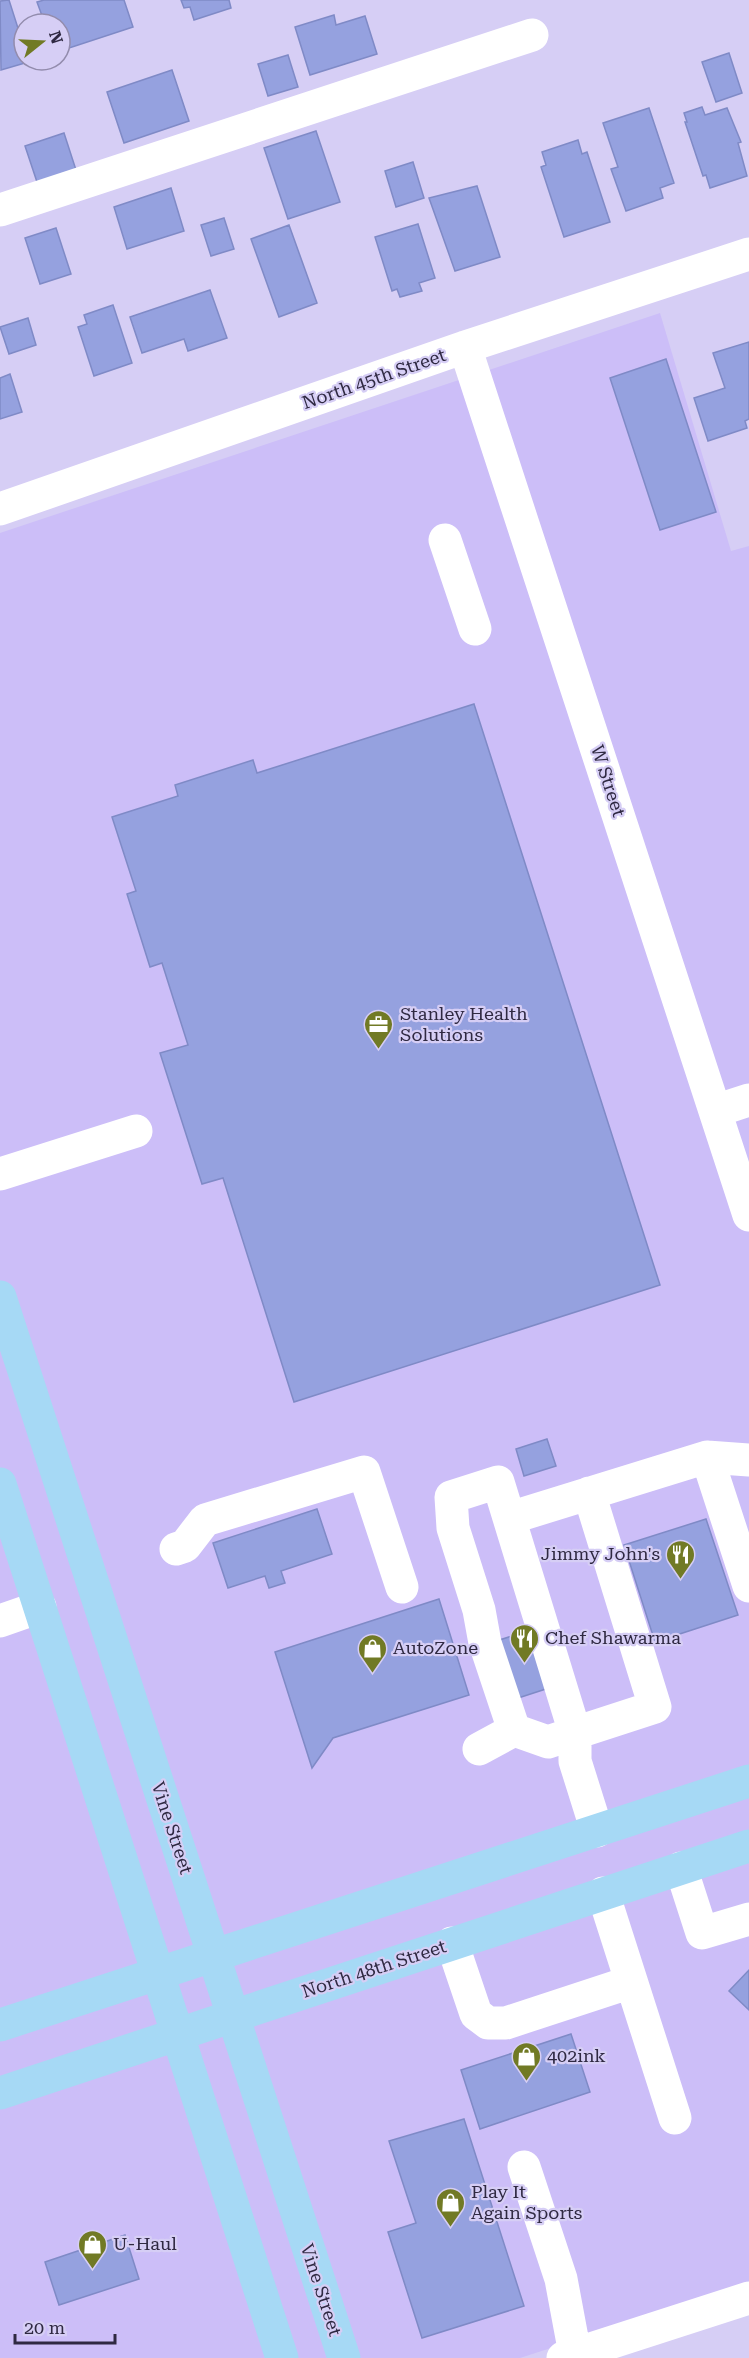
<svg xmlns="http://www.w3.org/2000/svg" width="749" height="2358" font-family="'Roboto Serif',serif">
<rect width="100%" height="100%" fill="#d6cef5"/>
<path fill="#ccbef8" d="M660,313L731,551L749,546V2284L520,2358H0V533Z"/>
<path fill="#95a1df" stroke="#7f8ac6" stroke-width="1.5" d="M9,0L24,47L21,48L25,63L1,70L0,1Z
M44,0H124L133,27L60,51V24H45L37,2Z
M181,0H229L231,8L194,20L190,7L184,8Z
M334,15L336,25L365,16L377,54L310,75L295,27Z
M729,53L742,93L716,102L702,62Z
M288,55L298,87L268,96L258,64Z
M172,70L189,121L124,143L107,92Z
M702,107L705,115L727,108L741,142L738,143L747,176L710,188L706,175L703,176L685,122H687L684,113Z
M649,108L674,183L660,188L663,198L626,211L611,169L618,167L603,123Z
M316,131L340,202L288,219L264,148Z
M64,133L76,170L37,182L25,146Z
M578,140L582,154L587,152L610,222L564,237L541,167L546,165L542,152Z
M413,162L424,198L396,207L385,171Z
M477,186L500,257L455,271L429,198Z
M171,188L184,231L127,249L114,207Z
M224,218L234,249L211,256L201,225Z
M418,224L435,278L419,283L422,291L400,297L397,289L392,291L375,237Z
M289,225L317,303L279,317L251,239Z
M56,228L71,274L40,284L25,238Z
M210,290L227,338L188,351L184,339L142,353L130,317Z
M113,305L132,363L94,376L78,327L87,324L84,315Z
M28,318L36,345L9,354L0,327Z
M749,342V419L745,421L747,428L708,441L694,398L725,388L713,353Z
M666,359L716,512L660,530L610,378Z
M10,374L22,412L0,419V378Z
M474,704L660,1285L294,1402L223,1178L202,1184L160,1053L188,1045L162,963L150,967L127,894L136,891L112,817L178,796L175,785L253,760L257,773Z
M547,1439L556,1466L524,1476L516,1449Z
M317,1509L332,1554L281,1571L285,1583L269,1588L265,1576L228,1588L213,1543Z
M706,1519L738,1615L655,1642L624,1545Z
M439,1599L469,1695L333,1738L312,1768L275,1652Z
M531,1630L549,1688L512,1700L493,1642Z
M749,1970V2010L729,1991Z
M571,2034L590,2092L480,2129L461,2070Z
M464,2119L524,2306L422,2338L388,2232L416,2223L389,2141Z
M125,2235L139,2279L59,2305L45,2262Z"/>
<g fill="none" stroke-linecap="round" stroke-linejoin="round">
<path stroke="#fff" stroke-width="33" d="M0,210L532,35
M465,347L749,1215
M0,509L465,347L749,254
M445,540L475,629
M715,1111L749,1100
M0,1174L136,1131
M707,1457L749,1586
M498,1482L575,1733L548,1742L514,1730L485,1643L479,1610L453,1528L451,1497Z
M589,1493L655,1707L575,1733V1761L597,1831
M510,1518L707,1457L749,1460
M176,1549L185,1546L205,1520L364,1472L402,1587
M0,1621L40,1607
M479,1749L514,1730
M681,1868L702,1933L749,1919
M603,1893L675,2118
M452,1943L476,2014L488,2023H506L631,1982
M524,2167L561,2279L575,2354
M563,2358L749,2298"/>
<path stroke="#a6d9f5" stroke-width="33" d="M0,1297L344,2358
M0,1484L282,2358
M0,2025L749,1781
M0,2093L749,1846"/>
</g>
<defs>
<symbol id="office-pin" viewBox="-11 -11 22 30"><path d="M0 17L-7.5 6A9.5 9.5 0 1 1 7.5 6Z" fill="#717a25" stroke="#d6cef5"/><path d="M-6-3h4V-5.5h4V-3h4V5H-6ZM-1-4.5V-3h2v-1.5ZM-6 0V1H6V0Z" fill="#fff"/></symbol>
<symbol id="restaurant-pin" viewBox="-11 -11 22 30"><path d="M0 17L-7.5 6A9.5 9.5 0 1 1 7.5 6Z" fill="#717a25" stroke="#d6cef5"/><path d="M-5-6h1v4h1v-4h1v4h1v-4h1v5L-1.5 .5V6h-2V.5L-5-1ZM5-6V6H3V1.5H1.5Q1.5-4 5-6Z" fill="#fff"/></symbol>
<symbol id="shop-pin" viewBox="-11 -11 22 30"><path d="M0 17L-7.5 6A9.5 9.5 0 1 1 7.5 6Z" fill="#717a25" stroke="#d6cef5"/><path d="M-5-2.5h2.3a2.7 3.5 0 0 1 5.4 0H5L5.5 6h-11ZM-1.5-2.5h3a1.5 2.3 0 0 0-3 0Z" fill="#fff"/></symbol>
</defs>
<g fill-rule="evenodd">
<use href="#office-pin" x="362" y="1008" width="33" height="45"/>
<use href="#restaurant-pin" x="664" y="1538" width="33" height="45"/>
<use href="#restaurant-pin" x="508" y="1622" width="33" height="45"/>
<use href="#shop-pin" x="356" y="1632" width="33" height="45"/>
<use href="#shop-pin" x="510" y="2040" width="33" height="45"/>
<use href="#shop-pin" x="434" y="2186" width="33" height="45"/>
<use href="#shop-pin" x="76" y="2228" width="33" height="45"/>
</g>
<g text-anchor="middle" stroke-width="4.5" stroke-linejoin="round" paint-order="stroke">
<g font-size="18" fill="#2f2942" stroke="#d6cef5">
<text transform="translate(374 379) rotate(-19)" y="6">North 45th Street</text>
<text transform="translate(608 781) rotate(72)" y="6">W Street</text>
<text transform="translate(172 1828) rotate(72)" y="6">Vine Street</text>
<text transform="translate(374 1969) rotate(-18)" y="6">North 48th Street</text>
<text transform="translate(321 2290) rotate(72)" y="6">Vine Street</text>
</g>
<g font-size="18" fill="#2f2942" stroke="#d6cef5" text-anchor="start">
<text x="400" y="1020">Stanley Health<tspan x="400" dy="21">Solutions</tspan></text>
<text x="660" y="1560" text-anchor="end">Jimmy John's</text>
<text x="545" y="1644">Chef Shawarma</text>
<text x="393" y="1654">AutoZone</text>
<text x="547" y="2062">402ink</text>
<text x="471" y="2198">Play It<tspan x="471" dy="21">Again Sports</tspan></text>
<text x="113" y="2250">U-Haul</text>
</g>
</g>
<g transform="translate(42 42) rotate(72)"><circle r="28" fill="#d6cef5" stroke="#938cad" stroke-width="1.5"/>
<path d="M0-4.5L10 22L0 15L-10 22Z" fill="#717a25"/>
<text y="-9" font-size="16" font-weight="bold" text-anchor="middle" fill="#2f2942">N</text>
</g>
<path d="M15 2334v9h100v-9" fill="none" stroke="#2f2942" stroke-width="3"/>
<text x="24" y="2334" font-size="18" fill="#2f2942" stroke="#d6cef5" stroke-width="4.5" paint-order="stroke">20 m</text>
</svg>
